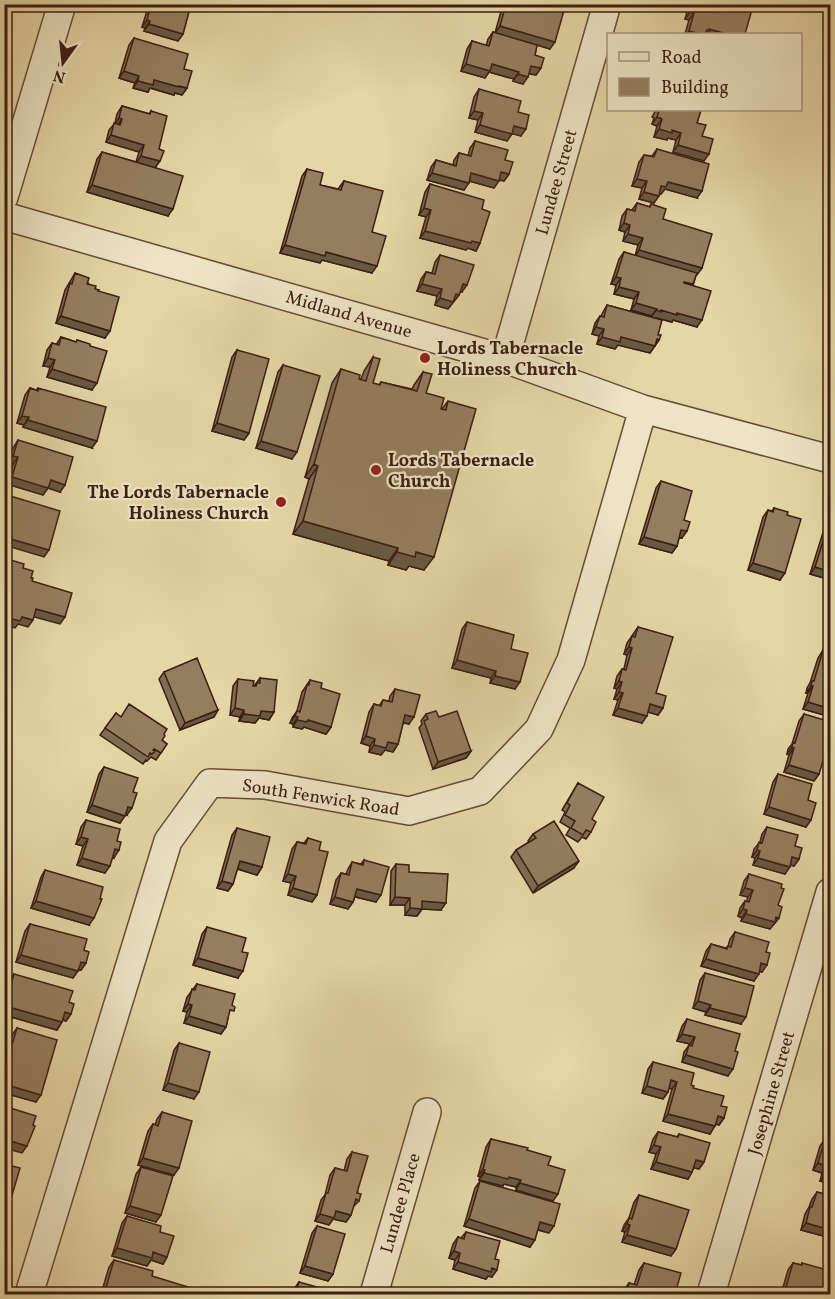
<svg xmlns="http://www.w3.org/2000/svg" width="835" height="1299" font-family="Vollkorn,serif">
<rect width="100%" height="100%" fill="#e5d6a6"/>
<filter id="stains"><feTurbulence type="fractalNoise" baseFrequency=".00333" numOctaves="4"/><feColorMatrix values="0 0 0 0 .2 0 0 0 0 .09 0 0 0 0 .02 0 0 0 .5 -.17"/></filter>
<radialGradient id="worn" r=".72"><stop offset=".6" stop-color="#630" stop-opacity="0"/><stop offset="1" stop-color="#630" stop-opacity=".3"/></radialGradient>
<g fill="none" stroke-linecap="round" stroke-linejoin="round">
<defs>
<path id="minor" d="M4,197L62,4
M4,216L505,359L643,409L830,459
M505,359L607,4
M29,1294L168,841L210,783L265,785L409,811L480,791L539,729L571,660L643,409
M374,1294L427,1112
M711,1294L830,892"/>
</defs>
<use href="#minor" stroke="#664c38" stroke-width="30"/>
<use href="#minor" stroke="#eee4c5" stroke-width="27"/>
</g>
<path fill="#7f6c52" stroke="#3c1e13" stroke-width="1.5" d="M149,4H191L183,34L178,41L144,31L145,28L142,27Z
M503,4H555L550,49L537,45L535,55L541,68L536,75L529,74L523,84L513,81L514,79L489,72L485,78L461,71L467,49L472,41L486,46L488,39L493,32L495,33Z
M684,4H745V34H685L689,20L685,19L687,12L683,11Z
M134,38L184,69L187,88L182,95L175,93L174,95L150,88L148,92L133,88L135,83L119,78L129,45Z
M479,89L518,112L521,136L512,133L507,141L475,132L478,120L469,118L474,97Z
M122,106L149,114L151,111L159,149L156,168L168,216L87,192L97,159L102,152L136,162L139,152L106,142L109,130L115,123L117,114Z
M656,110H701L697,123L702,136L704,161L673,152L676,140L668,138L667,140L654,137L657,126L652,124L654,118L652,117Z
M475,141L505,160L509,174L504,181L499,180L494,188L469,181L464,190L427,180L431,167L436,160L453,165L454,160L459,153L468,156L470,148Z
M657,149L697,198L665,189L661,194H659L654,203L639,199L642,188L632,186L639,162L644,155L652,156Z
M307,169L320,185L338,189L344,181L372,232V273L322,260L320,263L280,253L302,176Z
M430,184L482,209L480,243L476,251L468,248L466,250L420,238L426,217L419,215L425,192Z
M637,203L649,207L651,204L702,268L696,275L693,286L697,327L673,320L672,322L657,318L659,340L650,353L618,345L615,349L597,344L599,336L592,334L595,323L600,316H601L603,312L607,305L652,317L631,310L634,299L614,294L616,285L611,284L619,259L624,252L635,256L638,245L623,241L625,232L619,230L622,216L627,209L632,210Z
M440,255L462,292H460L459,295L448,309L435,305L437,296L417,291L421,279L426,272L432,273L435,262Z
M75,273L98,291L105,338L56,323L65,290Z
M61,337L76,342L77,340L90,346L92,390L47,377L50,367L43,366L47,350L52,343L56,345Z
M237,350L249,433L244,440L212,431L232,357Z
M373,357V383L379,385L381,382L412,389L414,385L423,372L426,393L441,409H442L448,401L424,570L409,566L406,570L388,565L389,561L293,534L309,479L305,477L332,383L341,369L361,379L364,371Z
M283,365L292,459L256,448L278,372Z
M30,388L36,390L38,388L92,448L23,427L24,425L17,423L25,395Z
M18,440L60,492L48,488L43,495L7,484L13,464L8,463L13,448Z
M661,481L682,538H679L677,546L672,553L639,544L656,488Z
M774,508L787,515L780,580L748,570L763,517L768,510L772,511Z
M830,519L831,580L810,574L825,526Z
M467,622L511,649L515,689L490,683L491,678L452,668L462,629Z
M638,627L656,693L663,708L658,715L648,712L642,723L613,715L618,700L614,699L617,689L614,688L617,676L622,669H624L627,655L624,654L627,643Z
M823,650L831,717L803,709L808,693H806L807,688L810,683L818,658Z
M164,672L218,710L214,717L180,730L159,679Z
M260,678L274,712L269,720L259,718L255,723L239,721L240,717L230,715L233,686L238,679L254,686Z
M310,680L321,688L331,727L326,734L304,727L302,729L293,727V724L290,723L292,718L297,711L302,692Z
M395,689L409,724L403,723L398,744L393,752L385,750L381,755L369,752L370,746L361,743L369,712L374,704L379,706L383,700L389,701L390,696Z
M116,713L121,717L164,734L162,740L167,744L156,760L151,757L147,761L146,760L143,764L100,735Z
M426,714L439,717L471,751L466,758L433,769L419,728L422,724L421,721Z
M804,714L819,774L814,781L784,772L789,755L787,754L788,749L792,744L799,721Z
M104,767L127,815L125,814L120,823L87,812L99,774Z
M778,774L808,800L806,827L764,814L773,782Z
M578,783L592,819L591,832L586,839L582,837L578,842L566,835L570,828L560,822L565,812L562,810Z
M86,820L117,841L114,858L113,857L105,873L77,865L83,846L76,844L81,827Z
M767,827L795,846L799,859L794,866L790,865L785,874L753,865L755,858L752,857L754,849L760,842L762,834Z
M237,828L262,867L257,875L237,869L233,884L228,891L217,888L232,835Z
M533,834L574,868L533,893L511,857L516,850L529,842L528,841Z
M308,838L319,850L317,895L312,902L288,895L291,883L283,881L292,849L297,842L304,843Z
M364,860L376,902L355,897L353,902L348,909L330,904L336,880L341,873L346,874L348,869L352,862L361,864Z
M396,864L409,872L441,910L422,909L417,916L405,915V905H390L391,871Z
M45,870L89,925L31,908L41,877Z
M749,874L778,905L779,918L770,929L741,921L742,918L738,916L740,908L745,901L746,902L748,897L740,895L744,881Z
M30,924L84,950L86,963L81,970L79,969L73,978L16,962L25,931Z
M207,927L242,952L238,978L193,965L202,934Z
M735,932L766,952L762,972L759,971L754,981L701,966L706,951L711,944L726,948L728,946L730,939Z
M705,973L741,1024L705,1015L706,1012L693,1008L700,980Z
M14,974L71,1014L66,1021L63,1020L57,1030L4,1015V998L9,981Z
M197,984L228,1018L226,1027L221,1034L184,1023L187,1012L183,1011L187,997Z
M687,1019L735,1051L728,1076L682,1062L684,1052L690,1044L677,1041L682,1026Z
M17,1028L36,1102L4,1093V1061L12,1035Z
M179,1043L194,1099L163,1090L174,1050Z
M653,1062L721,1106L724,1118L719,1125L715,1124L710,1134L663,1121L672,1089L669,1088L668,1092L663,1099L642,1093L648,1069Z
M162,1112L174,1175L138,1165L148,1131L153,1124L155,1125L157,1119Z
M658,1132L677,1137L679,1134L704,1162L699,1169L694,1168L688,1179L651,1169L656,1154L649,1152L653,1139Z
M491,1139L527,1150L548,1165L553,1201L516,1190V1187L504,1184L503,1186L479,1180L480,1177L478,1176L486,1147Z
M825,1139L831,1184L820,1181L822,1173L813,1170L820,1146Z
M352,1152L359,1201L353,1207L351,1215L346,1222L333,1219L329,1225L315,1221L321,1200L325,1195L330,1175L335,1168L344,1171L347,1159Z
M141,1167L156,1222L125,1213L136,1174Z
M480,1181L549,1233L538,1230L530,1247L464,1226L475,1188Z
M817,1192L831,1196V1238L801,1230L805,1214L809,1207L812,1199Z
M639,1195L678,1243L676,1249L671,1256L622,1242L625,1232L622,1231L624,1225L629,1218L634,1202Z
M127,1216L160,1232L167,1257L163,1264L151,1260L147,1266L112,1256L122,1223Z
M317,1226L333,1274L328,1281L300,1273L312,1233Z
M466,1232L495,1259L492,1277L488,1276L486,1279L453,1269L455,1260L449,1258L453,1244L458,1237L461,1238Z
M114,1260L152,1276L185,1294H101L109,1267Z
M644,1263L675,1294H623L624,1290L629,1283L634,1285L639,1270Z
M793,1263L801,1265L802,1263L831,1294H781L788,1270Z
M299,1282L322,1294H293L294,1289Z"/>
<path fill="#685842" stroke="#3c1e13" stroke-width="1.5" d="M687,4L692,5L687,12L683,11Z
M690,12L694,13L689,20L685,19Z
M147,20L150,21L145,28L142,27Z
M149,24L183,34L178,41L144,31Z
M500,26L555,42L550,49L495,33Z
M709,29L727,34H703L707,30Z
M689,31L701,34H687Z
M466,64H492L519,72L514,79L489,72L485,78L461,71Z
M531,66L541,68L536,75L526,73Z
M124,71L139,76L135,83L119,78Z
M518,74L528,77L523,84L513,81Z
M154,80L187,88L182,95L175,93L174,95L150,88L148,92L133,88L138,81Z
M474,111L483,113L478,120L469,118Z
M657,117L662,119L657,126L652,124Z
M119,118L122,119L117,126L114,125Z
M480,125L512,134L507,141L475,132Z
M514,126L526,129L521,136L509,133Z
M659,129L672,130L681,133L676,140L668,138L667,140L654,137Z
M111,135L144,145L139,152L106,142Z
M678,145L709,154L704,161L673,152Z
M141,156L160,161L155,168L136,163Z
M501,172L509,174L504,181L496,179Z
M432,173L469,183L464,190L427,180Z
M471,173L499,181L494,188L466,180Z
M637,179L647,181L642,188L632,186Z
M668,182L702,191L697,198L665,189L661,194L656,193L661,186Z
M92,185L173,209L168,216L87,192Z
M644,192L659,196L654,203L639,199Z
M424,208L431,210L426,217L419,215Z
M624,223L630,225L625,232L619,230Z
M425,231L472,241L480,243L476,251L468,248L466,250L420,238Z
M628,234L643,238L638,245L623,241Z
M285,245L326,252L377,266L372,273L322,260L320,263L280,253Z
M639,250L702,268L697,275L635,257Z
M616,277L621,278L616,285L611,284Z
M422,284L442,289L437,296L417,291Z
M463,284L467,285L462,292L458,291Z
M619,287L639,292L634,299L614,294Z
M456,294L459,295L448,309L435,305L440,298Z
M636,303L657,309L652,316L631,310Z
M656,310L677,313L702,320L697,327L673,320L672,322L657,318L656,319L651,317Z
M61,316L110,331L105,338L56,323Z
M596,327L604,329L599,336L592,334Z
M602,337H621L659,340L650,353L618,345L615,349L597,344Z
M48,358L55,360L50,367L43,366Z
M52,369L97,383L92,390L47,377Z
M22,416L29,417L24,425L17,423Z
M28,420L97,441L92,448L23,427Z
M217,423L249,433L244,440L212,431Z
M261,441L297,452L292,459L256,448Z
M13,456L18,457L13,464L8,463Z
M314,464L318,466L309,479L305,477Z
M12,477L51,480L65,485L60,492L48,488L43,495L7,484Z
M303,521L398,548L389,561L293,534Z
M681,530L687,531L682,538L676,537Z
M4,537L49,550L44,557L4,545Z
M644,537L677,546L672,553L639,544Z
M397,552H416L434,557L424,570L409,566L406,570L388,565Z
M753,563L785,573L780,580L748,570Z
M815,567L831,572V580L810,574Z
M36,609L65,617L60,624L31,616Z
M4,617H22L33,620L28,627L18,624L15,628L4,625Z
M629,647L632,648L627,655L624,654Z
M457,660L496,671L491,678L452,668Z
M495,676L520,682L515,689L490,683Z
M619,681L622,682L617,689L614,688Z
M811,686H813L808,693H806Z
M619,692L623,693L618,700L614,699Z
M808,702L831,709V717L803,709Z
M650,704L663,708L658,715L645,711Z
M235,708L244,710L240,717L230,715Z
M618,708L647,716L642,723L613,715Z
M218,710L214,717L180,730L185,723Z
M261,711L274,712L269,720L259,718L255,723L239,721L244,714Z
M405,715L414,717L409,724L401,722Z
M295,716L298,717L293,724L290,723Z
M297,720H308L331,727L326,734L304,727L302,729L293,727Z
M366,736L375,739L370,746L361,743Z
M388,742L398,744L393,752L385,750L381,755L369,752L374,745Z
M792,747L794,748L789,755L787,754Z
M471,751L466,758L433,769L438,762Z
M789,765L819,774L814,781L784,772Z
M92,805L125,816L120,823L87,812Z
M128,807L132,808L127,815L123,814Z
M769,807L811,820L806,827L764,814Z
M81,837L88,839L83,846L76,844Z
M115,849L119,850L114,858L110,857Z
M757,850L760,851L755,858L752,857Z
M792,857L799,859L794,866L788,864Z
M82,858L110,866L105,873L77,865Z
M758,858L790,867L785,874L753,865Z
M240,861L262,867L257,875L235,868Z
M579,861L574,868L533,893L538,886Z
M288,874L296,876L291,883L283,881Z
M222,881L233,884L228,891L217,888Z
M293,888L317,895L312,902L288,895Z
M745,888L753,890L748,897L740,895Z
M357,889L381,895L376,902L352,896Z
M335,897L353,902L348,909L330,904Z
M395,897L410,898L405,905H390Z
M36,901L94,918L89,925L31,908Z
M422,901L446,903L441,910L421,909H422L417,916L405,915L410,908Z
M743,909L747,910L742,918L738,916Z
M746,914L776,917L779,918L770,929L741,921Z
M21,955L78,971L73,978L16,962Z
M198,958L243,971L238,978L193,965Z
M706,959L759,974L754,981L701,966Z
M81,962L86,963L81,970L76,969Z
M761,963L767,965L762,972L756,970Z
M698,1001L711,1005L706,1012L693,1008Z
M188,1004L192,1005L187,1012L183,1011Z
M5,1006L62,1022L57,1030L4,1015Z
M710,1008L746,1017L741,1024L705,1015Z
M65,1012L71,1014L66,1021L61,1019Z
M189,1016L226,1027L221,1034L184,1023Z
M682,1034L695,1037L690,1044L677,1041Z
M686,1055L733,1069L728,1076L682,1062Z
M671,1080L677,1082L672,1089L666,1087Z
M168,1083L199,1092L194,1099L163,1090Z
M4,1084L41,1095L36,1102L4,1093Z
M647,1086L668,1092L663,1099L642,1093Z
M668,1114L715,1126L710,1134L663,1121Z
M718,1116L724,1118L719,1125L713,1123Z
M4,1139L27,1146L22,1153L4,1148Z
M654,1145L661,1147L656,1154L649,1152Z
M143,1158L179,1168L174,1175L138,1165Z
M696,1160L704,1162L699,1169L691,1167Z
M656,1162L692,1172L688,1179L651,1169Z
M818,1163L827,1166L822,1173L813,1170Z
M483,1169L485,1170L480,1177L478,1176Z
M484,1173L509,1177L521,1180L516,1187L504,1184L503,1186L479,1180Z
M825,1174L831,1175V1184L820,1181Z
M520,1183L558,1194L553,1201L516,1190Z
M130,1206L161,1215L156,1222L125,1213Z
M336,1211L351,1215L346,1222L333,1219L329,1225L315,1221L320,1214Z
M469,1219L535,1240L530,1247L464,1226Z
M540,1222L554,1226L549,1233L535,1229Z
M806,1223L831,1230V1238L801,1230Z
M627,1224L630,1225L625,1232L622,1231Z
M627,1235L676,1249L671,1256L622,1242Z
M117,1248L153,1252L167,1257L163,1264L151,1260L147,1266L112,1256Z
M454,1251L460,1253L455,1260L449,1258Z
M458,1262L492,1268L497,1270L492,1277L488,1276L486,1279L453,1269Z
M305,1266L333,1274L328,1281L300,1273Z"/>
<path fill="#947e5f" stroke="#3c1e13" stroke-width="1.5" d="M151,4H191L183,34L149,24L150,21L147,20Z
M506,4H555L565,7L555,42L500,26Z
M691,4H745L753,6L745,34H727L709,29V31L707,30L705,34H701L689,31L694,13L690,12L692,5Z
M493,32L537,45L535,55L544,58L541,68L531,66L528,77L518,74L519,72L492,64L490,71L466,64L472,41L489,46Z
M134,38L188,54L184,69L192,71L187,88L179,86V87L154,80L153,85L138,81L139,76L124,71Z
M479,89L521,101L518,112L529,115L526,129L514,126L512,134L480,125L483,113L474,111Z
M122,106L150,114L151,111L167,116L159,149L164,151L160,161L141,156L144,145L111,135L114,123L120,125L122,119L119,118Z
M657,110H701L697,123L706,125L702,136L713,139L709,154L678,145L681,133L672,130V133L659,129L662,119L657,117L659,111Z
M475,141L508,150L505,160L513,162L509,174L501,172L499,181L471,173L469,183L432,173L436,160L456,166L459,153L471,156Z
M657,149L709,164L702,191L668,182L666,187L661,186L659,196L644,192L647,181L637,179L644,155L654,157Z
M102,152L183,176L173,209L92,185Z
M307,169L323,173L320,185L341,190L344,181L383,191L372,232L386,236L377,266L326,252L325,256L285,245Z
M430,184L484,200L482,209L490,212L480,243L472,241L471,243L425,231L431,210L424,208Z
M637,203L650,207L651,204L666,209L663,219L712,234L702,268L639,250L643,238L628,234L630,225L624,223L627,209L635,211Z
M624,252L697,273L693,284L684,282V283L711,291L702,320L677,313V315L661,310V312L656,310L657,309L636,303L639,292L619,287L621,278L616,277Z
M440,255L474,265L467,285L463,284L459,295L456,294L453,302L440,298L442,289L422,284L426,272L435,274Z
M75,273L89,278L87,284L96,286L95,289L99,290L98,291L119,297L110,331L61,316L70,283L72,284Z
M607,305L662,320L658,335H661L659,340L657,339L655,346L621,337L620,342L602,337L604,329L596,327L600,316L604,317Z
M61,337L76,342L77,340L90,344V346L107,351L97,383L52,369L55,360L48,358L52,343L59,345Z
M237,350L269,359L249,433L217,423Z
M373,357L380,359L373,383L380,385L381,382L417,391L423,372L432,374L426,393L444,398L441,409L446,410L448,401L476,409L434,557L416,552L415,557L397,552L398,548L303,521L318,466L314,464L341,369L360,375L359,379L366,381Z
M283,365L320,376L297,452L261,441Z
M30,388L38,391V388L106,407L97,441L28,420L29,417L22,416Z
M18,440L73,457L65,485L51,480L48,488L12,477L18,457L13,456Z
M661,481L692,491L684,520L690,522L687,531L681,530L677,546L644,537Z
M7,495L60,511L49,550L4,537V500H5Z
M774,508L788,512L787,515L801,519L785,573L753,563L768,510L773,512Z
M830,519H831V572L815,567Z
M4,558L24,564L23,568L33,571L31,578H33L32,581L72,593L65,617L36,609L33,620L22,617L20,621L4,617Z
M467,622L514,635L511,649L528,653L520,682L495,676L496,671L457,660Z
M638,627L673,637L656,693L666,696L663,708L650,704L647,716L618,708L623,693L619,692L622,682L619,681L622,669L626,670L632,648L629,647L632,636L635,637Z
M823,650L831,653V709L808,702L813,686H811L812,681H814Z
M197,658L218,710L185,723L164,672Z
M260,678L277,680L274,712L261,711L260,716L244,714V710L235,708L238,679L254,681L253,686H256L257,683H260Z
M310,680L322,683L321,688L340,694L331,727L308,720L307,722L297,720L298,717L295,716L297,711L300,712L307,685H309Z
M395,689L420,695L414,717L405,715L398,744L388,742L386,748L374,745L375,739L366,736L374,704L381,706L383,700L392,702Z
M129,704L167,729L164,734L165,736L162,740L167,744L161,753L154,749L153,750L155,751L152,754L150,753L148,757L105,728L116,713L121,717Z
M436,711L439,717L457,711L471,751L438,762L424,721L428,719L426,714Z
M804,714L831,722V735L819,774L789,765L794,748L792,747L793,742L795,743Z
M104,767L138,778L133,792L137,793L132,808L128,807L125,816L92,805Z
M778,774L812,784L808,800L816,803L811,820L769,807Z
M578,783L604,797L592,819L596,822L591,832L586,830L583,835L571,828L575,821L565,815L570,805L567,803Z
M86,820L120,829L117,841L121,842L119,850L115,849L110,866L82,858L88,839L81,837Z
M554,821L579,861L538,886L516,850L536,838L533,834Z
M767,827L798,835L795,846L802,848L799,859L792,857L790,867L758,858L760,851L757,850L759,842L762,843Z
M237,828L270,837L262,867L240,861L233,884L222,881Z
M308,838L321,842L319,850L328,852L317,895L293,888L296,876L288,874L297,842L306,844Z
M364,860L389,867L381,895L357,889L353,902L335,897L341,873L349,875L352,862L363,865Z
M396,864L409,865V872L448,874L446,903L422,901V909L410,908V898L395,897Z
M45,870L103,887L100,899H102L94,918L36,901Z
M749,874L782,884L781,888L784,889L778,905L782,907L779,918L776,917L775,922L746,914L747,910L743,909L745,901L749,902L753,890L745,888Z
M30,924L87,939L84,950L89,952L86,963L81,962L78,971L21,955Z
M207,927L246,938L242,952L248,953L243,971L198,958Z
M735,932L769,942L766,952L770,953L767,965L761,963L759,974L706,959L711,944L727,949L728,946L731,947Z
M705,973L754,986L746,1017L710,1008L711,1005L698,1001Z
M14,974L73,991L69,1002L74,1004L71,1014L65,1012L62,1022L5,1006Z
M197,984L235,994L232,1005L235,1007L234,1011L230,1010L226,1027L189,1016L192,1005L188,1004L192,989L195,990Z
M687,1019L740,1034L735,1051L738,1052L733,1069L686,1055L689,1045L692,1046L695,1037L682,1034Z
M17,1028L57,1040L41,1095L4,1084V1071Z
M179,1043L210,1052L199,1092L168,1083Z
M653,1062L694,1073L691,1085L694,1086L693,1088L724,1096L721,1106L727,1107L724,1118L718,1116L715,1126L668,1114L677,1082L671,1080L668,1092L647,1086Z
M4,1106L36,1116L33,1125L35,1126L27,1146L4,1139Z
M162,1112L192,1121L179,1168L143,1158L153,1124L158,1126Z
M658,1132L678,1137L679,1134L710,1143L704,1162L696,1160L692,1172L656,1162L661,1147L654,1145Z
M491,1139L528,1148L527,1150L551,1157L548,1165L565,1170L558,1194L520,1183L521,1180L509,1177L508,1179L484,1173L485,1170L483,1169Z
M825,1139L831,1141V1175L825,1174L827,1166L818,1163Z
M352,1152L368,1156L357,1193L361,1194L359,1201L356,1199L351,1215L336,1211L334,1218L320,1214L326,1193H328L335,1168L347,1171Z
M4,1164L20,1168L6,1216L4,1215Z
M141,1167L173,1176L161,1215L130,1206Z
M480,1181L560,1204L554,1226L540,1222L535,1240L469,1219Z
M817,1192L831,1196V1230L806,1223L810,1207H812Z
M639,1195L689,1210L676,1249L627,1235L630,1225L627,1224L629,1218L632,1219Z
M127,1216L161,1226L160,1232L174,1236L167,1257L153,1252L152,1258L117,1248Z
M317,1226L345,1234L333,1274L305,1266Z
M466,1232L500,1241L495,1259L499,1260L497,1270L492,1268L491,1272L458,1262L460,1253L454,1251L458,1237L464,1239Z
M114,1260L153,1271L152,1276L188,1287L185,1294H104Z
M644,1263L681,1273L675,1294H631L626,1293L629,1283L637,1285Z
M793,1263L802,1265V1263L831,1271V1294H784Z
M299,1282L324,1289L322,1294H295Z
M449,1288L472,1294H447Z
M271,1291L284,1294H270Z"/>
<g fill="#8f2418" stroke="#eee4c5" stroke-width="2">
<circle cx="425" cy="358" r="6"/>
<circle cx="376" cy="470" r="6"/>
<circle cx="281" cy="502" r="6"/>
</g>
<g text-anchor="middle" stroke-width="4.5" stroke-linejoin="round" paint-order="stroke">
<g font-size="18" fill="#3c1e13" stroke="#eee4c5">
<text transform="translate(556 182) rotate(-74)" y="6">Lundee Street</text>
<text transform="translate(349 314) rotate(16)" y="6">Midland Avenue</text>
<text transform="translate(321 797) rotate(9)" y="6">South Fenwick Road</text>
<text transform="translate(771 1093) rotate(-74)" y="6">Josephine Street</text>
<text transform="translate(400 1203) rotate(-74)" y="6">Lundee Place</text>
</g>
<g font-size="18" font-weight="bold" fill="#3c1e13" stroke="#eee4c5" text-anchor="start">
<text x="437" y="354">Lords Tabernacle<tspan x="437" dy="21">Holiness Church</tspan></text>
<text x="388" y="466">Lords Tabernacle<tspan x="388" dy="21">Church</tspan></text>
<text x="269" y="498" text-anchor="end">The Lords Tabernacle<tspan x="269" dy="21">Holiness Church</tspan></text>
</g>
</g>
<rect width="835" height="1299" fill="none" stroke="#e5d6a6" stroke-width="24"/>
<rect x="6" y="6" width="823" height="1287" fill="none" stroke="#3c1e13" stroke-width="3"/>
<rect x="12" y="12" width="811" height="1275" fill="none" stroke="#3c1e13" stroke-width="1.5"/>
<rect x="607" y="33" width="195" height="78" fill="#eee4c5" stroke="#a7957e" stroke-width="1.5"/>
<rect x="619" y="52" width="30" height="9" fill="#eee4c5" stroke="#a7957e" stroke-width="1.5"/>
<text x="661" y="63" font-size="18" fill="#3c1e13">Road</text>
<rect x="619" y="78" width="30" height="18" fill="#947e5f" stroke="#a7957e" stroke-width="1.5"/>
<text x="661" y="93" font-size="18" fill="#3c1e13">Building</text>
<g transform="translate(63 63) rotate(195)" stroke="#eee4c5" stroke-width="4.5" paint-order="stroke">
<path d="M0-4.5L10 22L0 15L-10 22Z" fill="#3c1e13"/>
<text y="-9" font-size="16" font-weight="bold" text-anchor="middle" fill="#3c1e13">N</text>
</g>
<rect width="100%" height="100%" filter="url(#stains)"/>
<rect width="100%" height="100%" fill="url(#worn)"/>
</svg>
